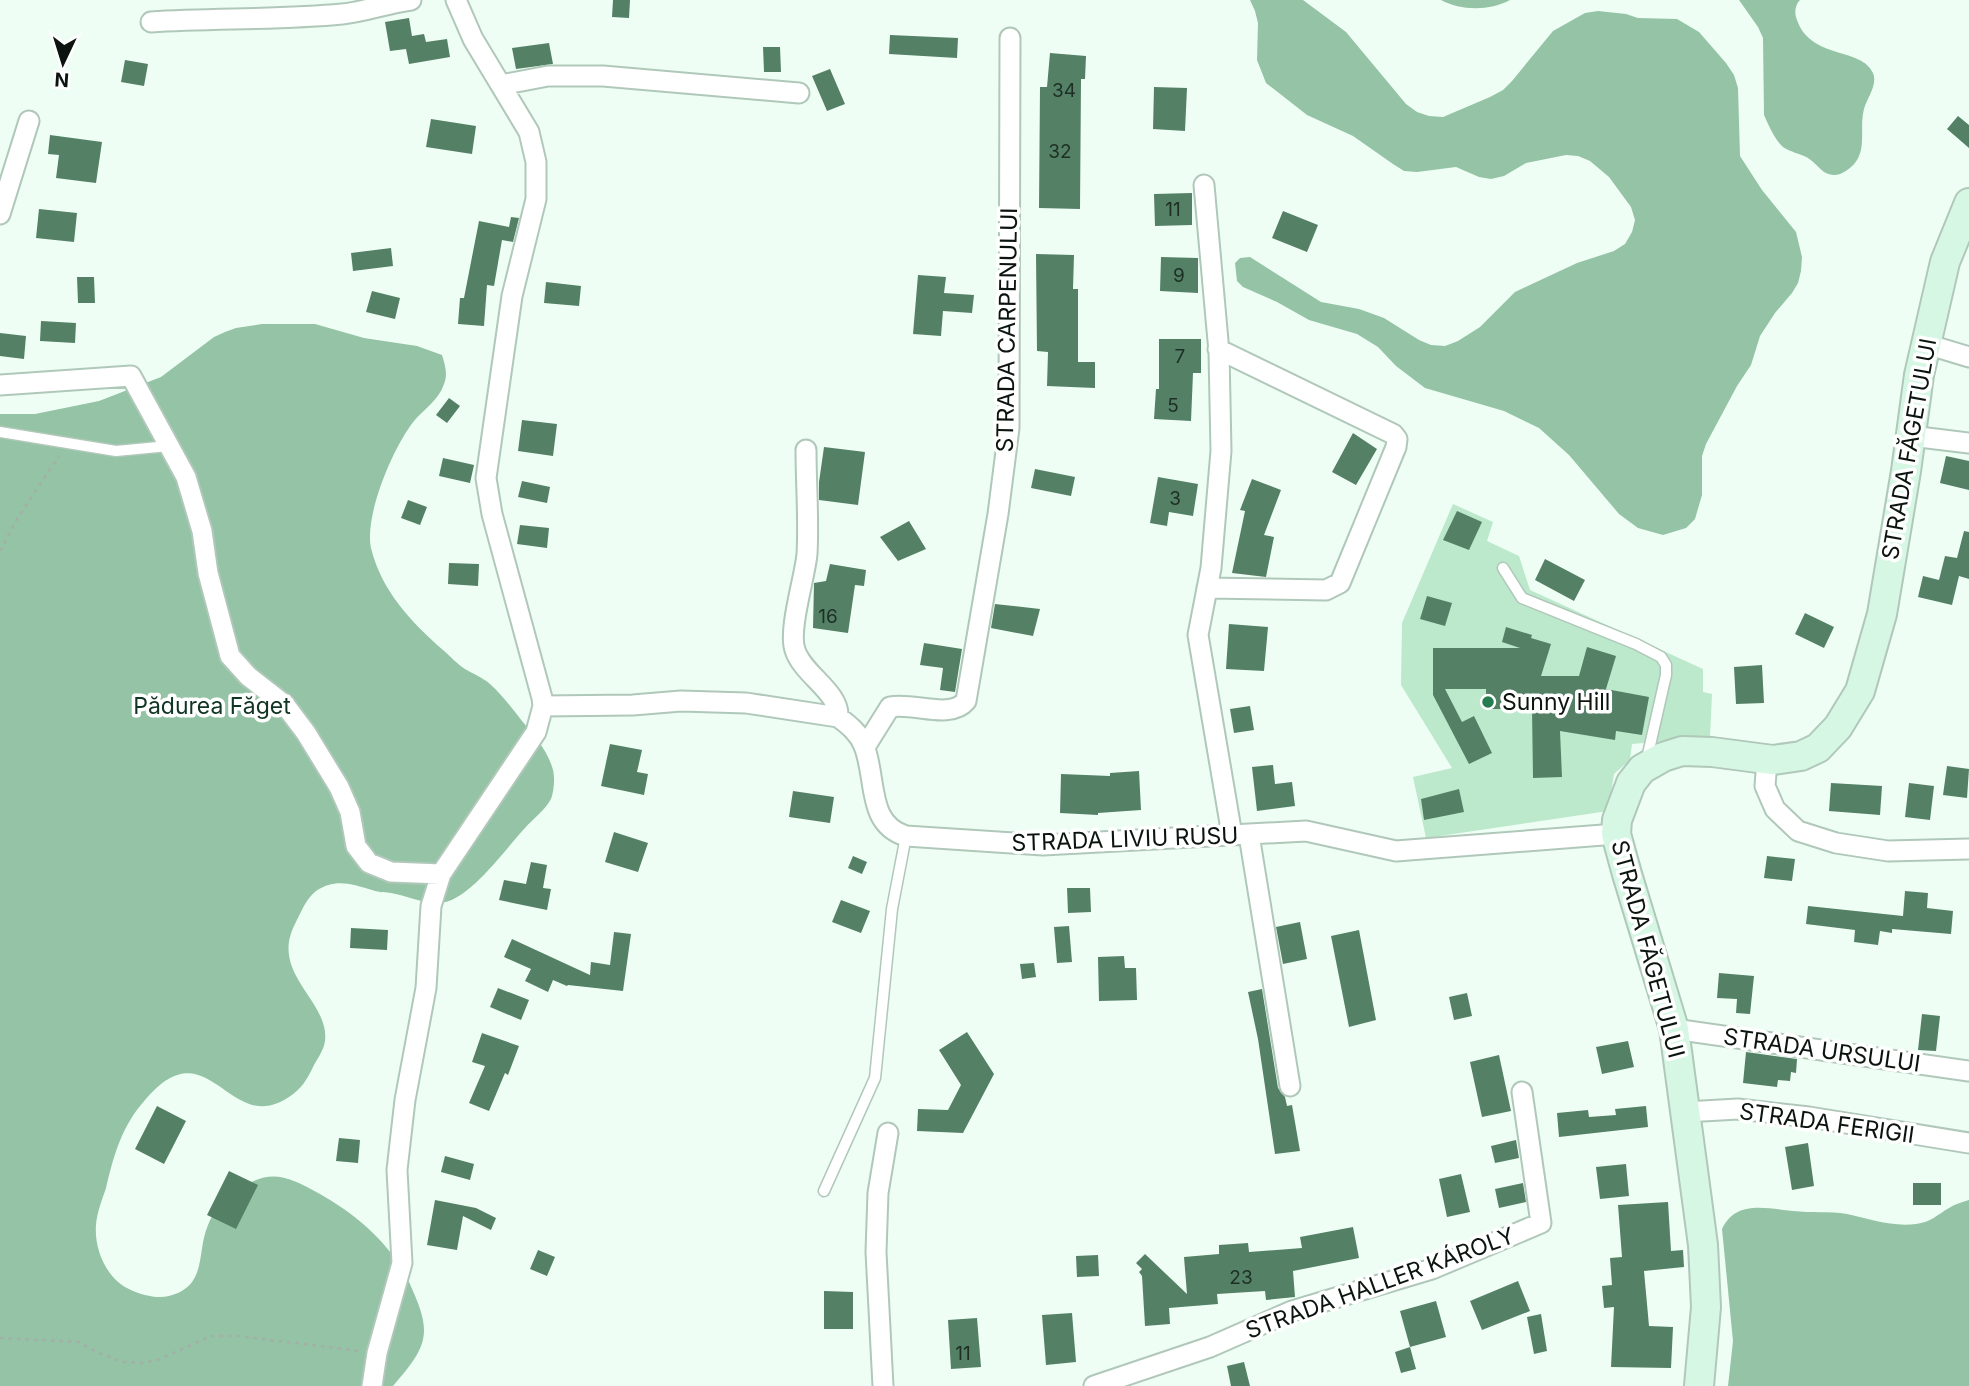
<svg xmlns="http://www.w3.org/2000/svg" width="1969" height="1386" font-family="Inter,sans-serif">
<rect width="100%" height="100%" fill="#effef4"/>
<path fill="#bce8cc" d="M1453,504L1493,522L1487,541L1519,556L1530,590L1703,669V692L1712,694L1710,737L1632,744L1630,760L1614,774L1608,811L1426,838L1413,777L1452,768L1401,685L1402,623Z"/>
<path fill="#94c3a6" d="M1250,0H1303L1346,32L1406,104L1417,112L1429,116L1443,117L1490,97L1503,90L1512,81L1553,31L1585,13L1598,11L1626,14L1638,18L1677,19L1699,32L1726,63L1734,75L1738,88L1740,156L1762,190L1796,232L1802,257L1801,271L1798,283L1792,293L1775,313L1760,336L1751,365L1737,386L1706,444L1702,456V495L1695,519L1686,528L1663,535L1638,528L1619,514L1569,455L1539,428L1504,411L1425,388L1396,366L1378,347L1357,334L1309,320L1277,302L1243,287L1237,281L1235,263L1240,258L1250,257L1321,302L1359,309L1384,318L1419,340L1431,345L1445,346L1458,341L1480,327L1515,292L1577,263L1614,251L1625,244L1632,232L1635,220L1631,207L1609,177L1590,161L1578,156L1566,155L1526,163L1504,176L1491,179L1479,177L1456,167L1417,172L1404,171L1393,164L1353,136L1307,115L1266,83L1257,60L1258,23L1255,11Z
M1441,0H1510C1490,11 1461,11 1441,0Z
M1739,0H1800C1795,5 1794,13 1797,20C1811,60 1862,47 1873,73C1878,85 1867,98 1864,109C1858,132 1871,157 1844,172C1838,176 1831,176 1824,172C1819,168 1814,162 1808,158C1801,154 1790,152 1783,147C1775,140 1768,124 1764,115L1763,38L1758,27Z
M262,324H315L364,338L417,346L442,355C445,365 448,374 444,384C439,400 424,409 414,421C393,447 364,516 371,548C381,590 411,622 443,650C450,656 457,664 465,669C473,674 482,677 490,684C502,695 512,708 522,721C534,735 548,751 553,770C555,778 554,791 551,799C545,810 533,819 525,828C506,848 468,903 439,903C422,903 407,896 391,893C372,890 390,895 372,890C352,884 335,878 316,891C306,899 301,912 295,924C269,974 330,1001 325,1041C324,1050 317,1059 313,1067C307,1080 301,1089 289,1097C228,1138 209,1024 145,1100C122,1126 114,1154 106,1188C102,1200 97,1212 96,1225C94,1250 107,1280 131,1290C142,1295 157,1299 169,1296C208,1286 196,1253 208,1225C213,1212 222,1204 232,1195C267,1167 284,1174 320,1194C357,1215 390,1243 409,1282C432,1332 430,1344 393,1386H0V414H35L99,401L161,377L214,337L225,332L236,328Z
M1969,1200V1386H1728L1733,1341L1722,1229C1736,1199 1768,1209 1793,1211C1811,1213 1829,1211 1847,1214C1871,1219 1891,1227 1916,1224C1931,1222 1937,1215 1949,1208C1955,1204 1963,1202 1969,1200Z"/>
<path fill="#548066" d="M613,0H630L629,18L612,17Z
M409,18L412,36L424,34L426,42L447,39L450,57L409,64L406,49L390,51L385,22Z
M890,35L958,38L957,58L889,54Z
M549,43L553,64L516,69L512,48Z
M763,47H780L781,72H764Z
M1050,53L1086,56L1085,79H1081L1080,209L1039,208L1040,87H1047Z
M125,60L148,64L144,86L121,82Z
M830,69L845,104L827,111L812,76Z
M1154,87L1187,88L1185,131L1153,129Z
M1958,116L1969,125V148L1947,129Z
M431,119L476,126L472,154L426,147Z
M50,135L102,142L96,183L56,178L59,155L48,154Z
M1192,193V225L1155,226L1154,194Z
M39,209L77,213L74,242L36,238Z
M1283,211L1318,225L1307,252L1272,238Z
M511,217L519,218L513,242L502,240L494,286L487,285L484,326L458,324L460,298H464L479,221L509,227Z
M391,248L393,266L353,271L351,253Z
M1036,254L1074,255L1073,289H1078V362H1095V388L1047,386L1048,352L1037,351Z
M1161,257L1198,258V293L1160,291Z
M918,275L946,277L944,293L974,295L972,313L943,311L941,336L913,334Z
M77,277H94L95,303H78Z
M546,282L581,286L579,306L544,303Z
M372,291L400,298L395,319L366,312Z
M41,321L76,323L75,343L40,341Z
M0,333L26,336L24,359L0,356Z
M1159,339H1201V373H1193L1191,421L1154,419L1156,389H1159Z
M449,398L460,406L447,423L436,415Z
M522,420L557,424L553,456L518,451Z
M1353,433L1377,449L1356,485L1332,472Z
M824,447L865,452L858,505L819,500V482Z
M1946,456L1969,461V490L1940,483Z
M443,458L474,465L470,483L439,476Z
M1035,469L1075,477L1071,496L1031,488Z
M1158,477L1198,484L1193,516L1169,512L1167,526L1150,523Z
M1252,479L1281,490L1264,535L1274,537L1266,577L1232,573L1245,511L1240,510Z
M522,481L550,487L547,503L518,497Z
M408,500L427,507L420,525L401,518Z
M1457,511L1482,522L1469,550L1443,540Z
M909,521L926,549L898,561L880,537Z
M520,525L549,528L547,548L517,544Z
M1964,531L1969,532V579L1959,576L1952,605L1918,597L1923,576L1939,580L1945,556L1957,558Z
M1545,559L1585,580L1574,601L1535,580Z
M449,563L479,564L478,586L448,584Z
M830,564L866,570L864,586L855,585L848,633L813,628L814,583L826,581Z
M1427,596L1452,603L1445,626L1420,619Z
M995,604L1040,609L1033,636L991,628Z
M1805,613L1834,627L1824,648L1795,634Z
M1229,624L1268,627L1264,671L1226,669Z
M1506,627L1532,635L1531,638L1551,644L1541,676H1579L1587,647L1616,656L1606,689L1649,697L1642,735L1616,731L1615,740L1560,731L1562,777L1533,778L1532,709H1486V689H1445L1462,722L1474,716L1492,753L1469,764L1433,695V648H1520L1502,642Z
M924,643L962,649L955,692L940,690L943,668L920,665Z
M1762,665L1764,703L1736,704L1734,667Z
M1250,706L1254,730L1234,733L1230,709Z
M610,744L642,750L637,772L648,774L644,795L601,786Z
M1273,765L1275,784L1292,782L1295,806L1257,811L1252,767Z
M1947,766L1969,769L1967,798L1943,795Z
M1139,771L1141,810L1098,813V815L1060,813L1061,774L1110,776V773Z
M1831,783L1882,786L1880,815L1829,811Z
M1909,783L1934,786L1930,820L1905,817Z
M1459,789L1464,812L1424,820L1421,799Z
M793,791L834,797L830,823L789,817Z
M614,832L648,843L638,872L605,862Z
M853,856L867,862L862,874L848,868Z
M1767,856L1795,859L1792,881L1764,878Z
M531,862L547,865L543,888L551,889L547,910L499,900L504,880L526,884Z
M1067,888H1090L1091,912L1068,913Z
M1905,891L1928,893L1927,908L1953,911L1951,934L1892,929V933L1880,931L1878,945L1854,942L1855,930L1806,924L1808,906L1903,916Z
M841,900L870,911L861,933L832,922Z
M1300,922L1307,959L1283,964L1276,927Z
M1069,926L1072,962L1057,963L1054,927Z
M351,928L388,930L387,950L350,948Z
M1359,930L1376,1020L1349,1027L1331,936Z
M614,932L631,934L623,991L568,985L567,986L553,980L548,992L525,981L531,969L504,957L512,939L590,975L591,962L610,965Z
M1124,956L1125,968H1136L1137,1000L1099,1001L1098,957Z
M1034,963L1036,977L1022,979L1020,964Z
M1719,973L1754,976L1750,1014L1736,1013L1737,999L1717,998Z
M498,988L529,1000L521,1020L490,1007Z
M1262,989L1278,1088L1285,1097L1287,1106L1292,1105L1300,1151L1275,1154L1258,1039L1248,992Z
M1467,993L1472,1016L1454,1020L1449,997Z
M1922,1014L1940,1016L1936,1051L1918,1050Z
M967,1032L994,1074L963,1133L917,1131L918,1109L948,1110L961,1085L939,1050Z
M482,1033L519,1046L508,1075L505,1073L489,1111L469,1103L485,1066L472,1062Z
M1628,1041L1634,1067L1602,1074L1596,1047Z
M1746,1052L1797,1059L1796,1073L1791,1072L1790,1081L1778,1080L1777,1087L1743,1083Z
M1499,1055L1511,1111L1482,1117L1470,1062Z
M157,1106L186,1121L164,1164L135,1149Z
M1646,1106L1648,1127L1559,1137L1557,1113L1588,1110L1589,1117L1616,1115L1615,1109Z
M339,1138L360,1140L358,1163L336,1161Z
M1516,1140L1519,1158L1495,1163L1491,1146Z
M1808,1143L1814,1186L1792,1190L1785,1147Z
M445,1156L474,1164L470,1180L441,1172Z
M1626,1164L1629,1196L1600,1199L1596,1167Z
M229,1171L258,1185L236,1229L207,1215Z
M1461,1174L1470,1212L1447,1217L1439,1179Z
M1523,1183L1526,1202L1499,1208L1495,1189Z
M1913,1183H1941V1205H1913Z
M435,1200L476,1208L496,1218L491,1230L463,1216L457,1250L427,1245Z
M1668,1202L1671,1251L1683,1250L1684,1267L1644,1271L1649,1326L1673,1327L1671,1368L1611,1367L1614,1307L1604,1308L1602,1286L1612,1285L1610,1258L1622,1257L1618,1205Z
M1353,1227L1359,1258L1293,1271L1295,1297L1266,1300L1265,1291L1217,1294L1218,1304L1169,1308L1170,1324L1145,1326L1142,1276L1139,1272L1142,1269L1136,1263L1145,1254L1187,1294L1184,1257L1219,1254V1245L1248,1243L1249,1252L1302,1248L1300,1237Z
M538,1250L555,1257L547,1276L530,1269Z
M1098,1255L1099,1276L1077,1277L1076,1256Z
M1518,1281L1530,1311L1482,1330L1470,1301Z
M824,1291L853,1292V1329H824Z
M1436,1301L1446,1337L1410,1347L1400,1311Z
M1072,1313L1076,1362L1046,1365L1042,1315Z
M1541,1314L1547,1351L1534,1354L1527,1317Z
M977,1318L981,1367L951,1369L948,1320Z
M1410,1347L1416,1369L1401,1373L1395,1352Z
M1244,1362L1250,1386H1231L1227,1366Z"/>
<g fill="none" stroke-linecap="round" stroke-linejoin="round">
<defs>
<path id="service" d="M0,432L116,451L169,446
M1503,568L1522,598L1636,644L1661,657L1666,665V675L1648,754L1650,760
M824,1191L875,1078L892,909L906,836"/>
<path id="minor" d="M151,22C215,18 279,20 342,14C364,12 388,3 411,0
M501,85L548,76H603L799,93
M1204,185L1219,352L1221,451L1211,568L1198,635L1232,835
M0,214L29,121
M1926,344L1969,357
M0,385L131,376L186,477L202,531L208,573L230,656L248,676L285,705L306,733L339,787L350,812L356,846L369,863L391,872L441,874
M1911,436L1969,443
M806,450C806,484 809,520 807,554C805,577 788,630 795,650C803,675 840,692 838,717
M1207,588L1326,590L1340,583L1396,447L1397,439L1393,434L1218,349
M543,706L633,705L681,701L746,703L838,717C849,725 859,733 864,746C877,778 866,824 906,836L1043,845L1306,831L1396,851L1616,834
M865,747L890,707C913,702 950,720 966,701L998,514L1009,428L1010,38
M1767,760L1765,786L1775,809L1798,831L1836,843L1888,851L1969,849
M1249,835L1290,1086
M1674,1029L1969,1071
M1685,1112L1738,1109L1809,1117L1969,1143
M372,1386L377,1353L402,1263L397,1170L405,1100L426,988L431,906L441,874L536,732L543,706L542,698L492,514L486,478L512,296L536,199V162L529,132L473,39L456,0
M883,1386L876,1252L878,1193L888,1133
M1094,1386L1210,1347L1292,1311L1432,1269L1541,1223L1522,1092"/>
<path id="secondary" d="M1699,1386L1706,1307L1703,1245L1674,1029L1627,874L1616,834L1617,820L1631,783L1642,769L1663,757L1682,751L1712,752L1773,760L1801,756L1818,748L1838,727L1860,691L1882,614L1906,471L1919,375L1945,262L1969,203"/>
</defs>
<use href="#service" stroke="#b0c8b9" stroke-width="13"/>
<use href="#minor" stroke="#b0c8b9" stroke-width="23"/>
<use href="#secondary" stroke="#b0c8b9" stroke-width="32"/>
<path stroke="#a3b0a8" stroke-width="2.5" stroke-dasharray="3.5 5" stroke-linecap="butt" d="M0,551L17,519L59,456
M0,1338L79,1342L99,1353L123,1362L144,1363L160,1359L211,1336H238L360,1351"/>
<use href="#service" stroke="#fff" stroke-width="10"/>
<use href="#minor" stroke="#fff" stroke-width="19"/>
<use href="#secondary" stroke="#d7f7e5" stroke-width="28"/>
</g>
<circle fill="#267d51" stroke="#fff" stroke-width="2.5" cx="1488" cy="702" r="7"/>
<g text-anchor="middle" stroke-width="7" stroke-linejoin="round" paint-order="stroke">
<g font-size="19" fill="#1d2f24">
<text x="1064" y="97">34</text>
<text x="1060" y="158">32</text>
<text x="1173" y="216">11</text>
<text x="1179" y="282">9</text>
<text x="1180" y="363">7</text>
<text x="1173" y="412">5</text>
<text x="1175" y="505">3</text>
<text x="828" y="623">16</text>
<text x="1241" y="1284">23</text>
<text x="963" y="1360">11</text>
</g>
<g font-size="23" fill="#0b140e" stroke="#fff">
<text transform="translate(1007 330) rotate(-89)" y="8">STRADA CARPENULUI</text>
<text transform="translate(1909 449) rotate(-80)" y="8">STRADA FĂGETULUI</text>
<text transform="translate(1125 839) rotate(-2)" y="8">STRADA LIVIU RUSU</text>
<text transform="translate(1648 949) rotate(75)" y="8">STRADA FĂGETULUI</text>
<text transform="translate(1822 1050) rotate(8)" y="8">STRADA URSULUI</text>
<text transform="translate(1827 1123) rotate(8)" y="8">STRADA FERIGII</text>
<text transform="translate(1380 1283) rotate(-20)" y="8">STRADA HALLER KÁROLY</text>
</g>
<g font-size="23" fill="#0b140e" stroke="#fff" text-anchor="start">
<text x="1502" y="710">Sunny Hill</text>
</g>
<g font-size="23" fill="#103522" stroke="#fff">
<text x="212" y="714">Pădurea Făget</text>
</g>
</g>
<g transform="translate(63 63) rotate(184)" stroke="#ffffff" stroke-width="5" paint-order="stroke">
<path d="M0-5L12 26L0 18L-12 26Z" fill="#0b140e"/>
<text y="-10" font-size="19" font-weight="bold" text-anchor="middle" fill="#0b140e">N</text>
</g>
</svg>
